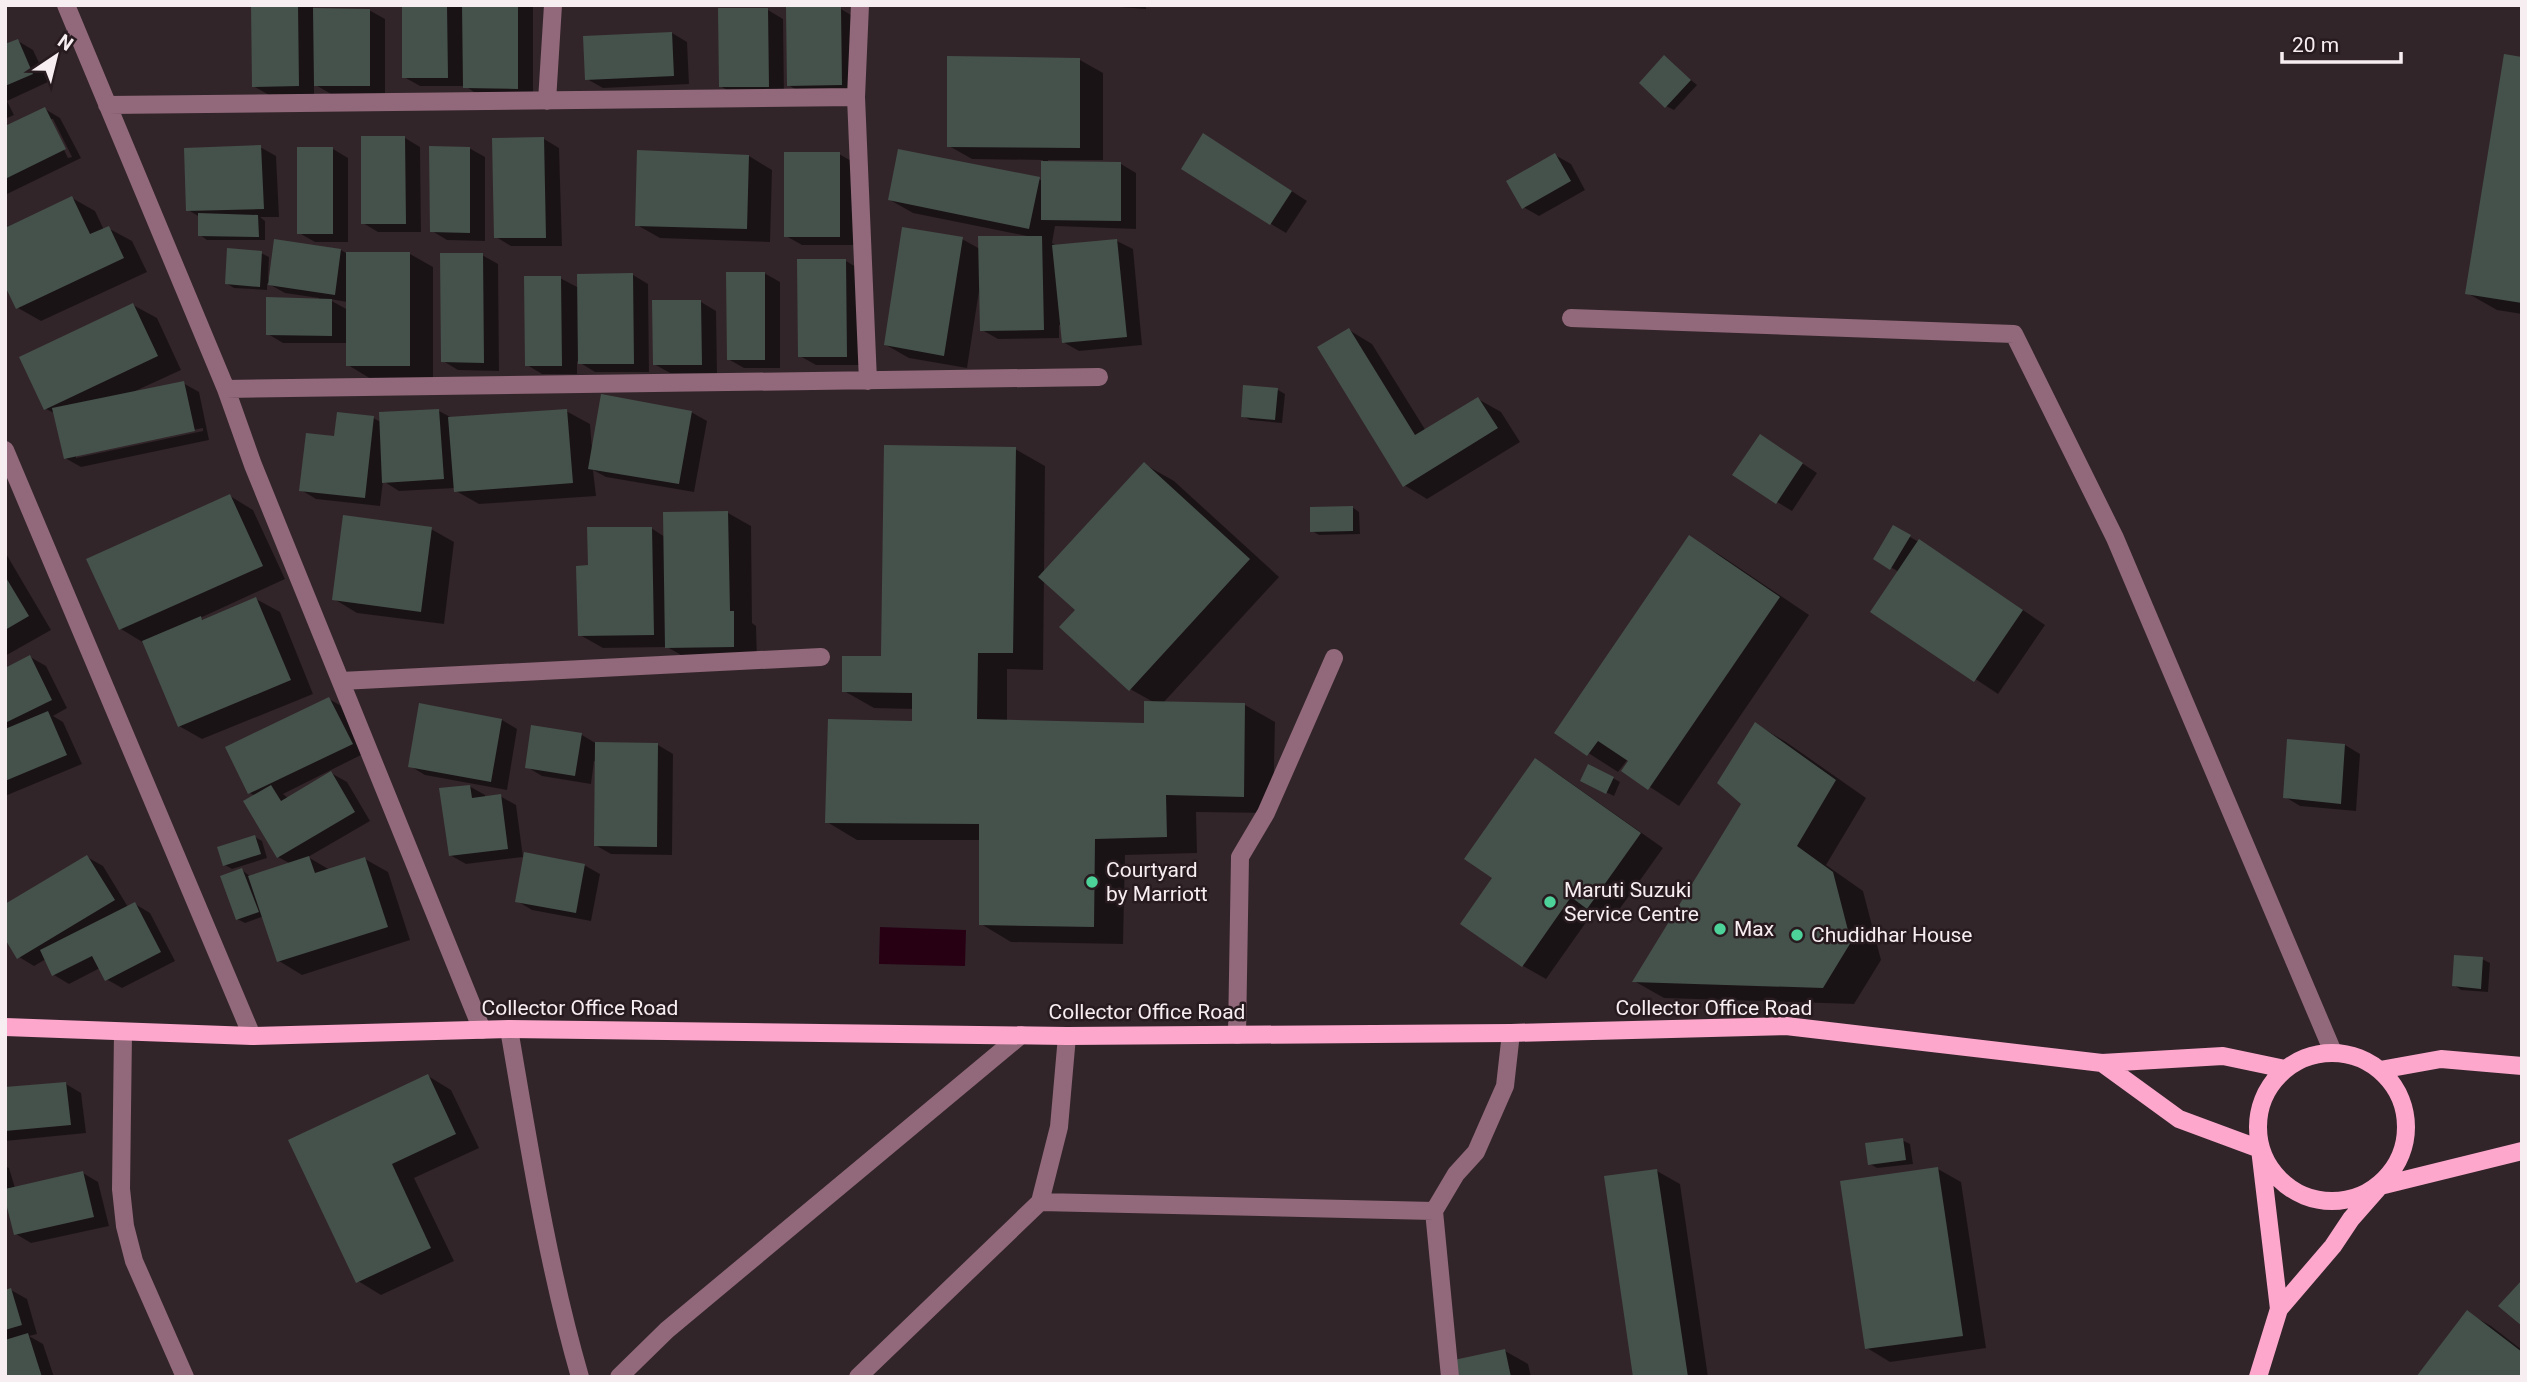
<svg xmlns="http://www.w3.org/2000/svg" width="2527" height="1382" font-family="Roboto,sans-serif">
<rect width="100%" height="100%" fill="#32252a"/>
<path fill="#270014" d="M880,927L966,930L965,966L879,964Z"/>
<path fill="#0007" fill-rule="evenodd" d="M253,5H313V10H369L385,19V94H331L314,84V94L269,95L253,86Z
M404,5H533V97L480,96L465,86H420L404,77Z
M912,5H981L915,7Z
M1093,5H1146V9Z
M841,9L856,18L857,93L804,94L788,85Z
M768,10L783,19L784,94L736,95L720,86Z
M672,33L687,42L689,84L603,88L587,79Z
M18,41L33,50L48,82L7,101L14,115L5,119V46Z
M1664,58L1697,85L1674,110L1666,106Z
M2522,59V314L2497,310L2467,293Z
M1080,60L1103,73V160H1048V163L1121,164L1136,173V229L1055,226L1052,243L1057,246L1117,241L1133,249L1142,345L1079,351L1063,342L1062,325H1059V338L998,339L982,330L979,291L967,368L909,358L886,345L962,239L980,249L1027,236L913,213L890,200L1039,179L1043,181V160L972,159L949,146Z
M45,109L60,118L81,158L5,195V128ZM49,119H53L72,157L68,158Z
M405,138L420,147L421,232H378L363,223Z
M544,139L559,148L562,246H511L496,237Z
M1219,144L1307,201L1286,233L1271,224Z
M260,147L276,156L279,217H260L265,221V240H207L200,235V217L188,210Z
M469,148L485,157V241L447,240L432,231Z
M333,149L348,158V242H315L299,233Z
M839,154L855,163V245H802L786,236Z
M1555,155L1571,164L1585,190L1539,216L1523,207Z
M749,156L772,170L770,242L660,238L637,225Z
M72,198L95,211L104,230L108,228L132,241L147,272L41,321L18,308Z
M341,250L346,253L410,254L433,267V378L371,379L348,365V343H283L268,334L319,300V298L285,293L267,283V290L234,288L226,283L261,253L269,257L268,279L270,280ZM330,299L347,302L348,310L330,300Z
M482,255L498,264L499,371L458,370L443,361Z
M846,261L861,270L862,365H816L800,356Z
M764,273L780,282V368H744L728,359Z
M633,275L648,284L649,372H595L577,361V374H542L527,365L560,278L579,288Z
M701,302L716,311L717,373H670L654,364Z
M133,305L157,318L181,370L133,392L183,383L199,392L209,440L81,467L65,458L56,414L46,409ZM203,428V431L76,458V454Z
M1349,330L1372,344L1426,431L1478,399L1501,412L1520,442L1427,499L1404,485Z
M1278,390L1285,394L1282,423L1250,420L1243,416Z
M439,411L452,418L566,411L590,424L592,450L691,412L707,421L694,492L606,477L593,470L596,496L479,504L456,491L455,488L399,491L383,481L380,506L316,499L301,490L336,438L373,418L381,422Z
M1776,446L1817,473L1792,511L1777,502Z
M1015,449L1045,466L1044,573L1144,464L1174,481L1279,577L1163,703L1245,705L1275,722L1273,813L1196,812L1197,853L1125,855L1123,944L1011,942L981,924V840H857L827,822L914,723V709L874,708L844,691L883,658ZM1044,579L1078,610L1130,689L1155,703L1145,724L1007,722V669L1043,670Z
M230,496L253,510L285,579L200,618L205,621L256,599L280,612L313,694L202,739L179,726L144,643L121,629Z
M1352,507L1359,512L1360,534L1319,535L1312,531Z
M728,513L751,526L752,623L756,626L757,660H690L667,647L603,648L580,635L590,567L651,528L665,537Z
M1894,528L1942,555L2045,625L1998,694L1873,611L1899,572L1875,558Z
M431,529L454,542L444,624L357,613L334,599Z
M1690,538L1720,555L1809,615L1679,806L1624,770L1631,761L1628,759L1618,772L1557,733Z
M5,552L51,630L5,656Z
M30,657L46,666L67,708L53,716L63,722L82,764L5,796V670Z
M329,699L345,708L367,752L283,794L288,798L331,773L347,782L370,821L308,857L330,870L365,859L388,872L410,940L302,975L279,961L264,916L245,923L237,919L242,870L251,877L291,864L278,857L255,796L250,793L228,748Z
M502,720L517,729L507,790L425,775L410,766Z
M1756,724L1786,742L1866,798L1826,865L1863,891L1881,960L1854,1004L1664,998L1634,981L1743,804Z
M582,735L597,744L658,745L673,754L672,855L611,854L595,845L596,761H594L591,784L542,776L527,767Z
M2289,741L2345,745L2360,754L2356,811L2300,806L2285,797Z
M1535,760L1558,774L1663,848L1611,921L1594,911L1546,979L1523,966L1494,878Z
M1613,778L1620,782L1614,796L1589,784Z
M469,786L485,795V798L500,796L516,805L523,857L466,864L450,855Z
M255,837L262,841L267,858L232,869L225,865Z
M87,857L103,866L128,907L135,904L150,913L175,961L122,988L106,979L100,968L69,984L54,975L46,959L34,966L19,957Z
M584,865L600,874L591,921L532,910L517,901Z
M2482,959L2490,963L2488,992L2461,990L2454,985Z
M428,1076L451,1090L479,1148L414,1178L454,1261L381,1295L358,1281L291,1140Z
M66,1084L81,1093L86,1133L5,1141V1089Z
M1902,1140L1910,1144L1913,1164L1877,1168L1870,1164Z
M5,1166L9,1168L15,1188L83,1173L98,1182L109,1226L31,1243L16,1234L8,1204H5Z
M1938,1169L1961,1182L1986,1348L1890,1362L1867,1348Z
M1657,1171L1680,1184L1708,1377H1635Z
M11,1290L27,1299L37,1334L29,1336L43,1344L54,1377H5V1292Z
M2468,1313L2491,1326L2522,1350V1377Z
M1505,1351L1528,1364L1531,1377H1460Z"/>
<path fill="#45524b" d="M251,5H298L299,86L252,87Z
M402,5H447L448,78H402Z
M462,5H518V89L463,88Z
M786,7H841L842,85L787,86Z
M313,8L370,9V86H314Z
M718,8H768L769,87H719Z
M672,32L674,76L585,80L583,36Z
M18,39L33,74L5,86V44Z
M2504,54L2522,57V303L2465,294Z
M1664,55L1691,80L1665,108L1639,83Z
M947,56L1080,58V148L947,147Z
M45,107L66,149L5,179V126Z
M1203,133L1292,191L1270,225L1181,169Z
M361,136H405L406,224H361Z
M544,137L546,238H494L492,138Z
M261,145L264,209L186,211L184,148Z
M429,146L470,147V233L430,232Z
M297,147H333V234H297Z
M898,149L1040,177L1029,229L888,200Z
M637,150L749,155L747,229L635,226Z
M784,152H840V237H784Z
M1555,153L1571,181L1522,209L1506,181Z
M1041,161L1121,162V221L1041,220Z
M72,196L90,234L109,226L124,258L16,309L5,286V228Z
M198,213L258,215L259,237L198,236Z
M902,227L963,237L944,356L884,345Z
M978,236H1042L1044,330L980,331Z
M274,239L341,249L335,295L268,285Z
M1117,239L1127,337L1062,343L1052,245Z
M227,248L262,251L260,287L225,284Z
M346,252H410V366H346Z
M440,253H483L484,363L441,362Z
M797,259H846L847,357H798Z
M726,272H765V360H727Z
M633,273L634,364H578L577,274Z
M524,276H561L562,366H525Z
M266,297L332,299V336L266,335Z
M652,300H701L702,365H653Z
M133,303L158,356L44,410L19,357Z
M1349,328L1415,435L1478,397L1498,428L1403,487L1317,347Z
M184,381L195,431L64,459L52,408Z
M1243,385L1278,388L1275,420L1241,417Z
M601,394L692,411L679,484L588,469Z
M439,409L444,479L382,483L379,412Z
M567,409L573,483L454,492L448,417Z
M337,412L374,416L365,498L299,491L306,433L334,436Z
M1760,434L1803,463L1776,504L1732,475Z
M884,445L1016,447L1013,653H978L977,719L1144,723V701L1245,703L1244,797L1166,795L1167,837L1095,839L1094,927L979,925V824L825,823L828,719L912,721V693L842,692V656H881Z
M1144,462L1250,559L1129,691L1059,627L1075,610L1038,577Z
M230,494L263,566L119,630L86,559Z
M1353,506V531L1310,532V507Z
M728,511L730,611H734V647L665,648L663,512Z
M343,515L432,527L421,612L332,600Z
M1893,525L1911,535L1890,570L1873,559Z
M587,527H652L654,635L578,636L576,566L588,565Z
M1689,535L1780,597L1648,790L1621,771L1628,761L1598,741L1587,756L1554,733Z
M1919,539L2023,610L1974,682L1870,612Z
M5,576L29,616L5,630Z
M256,597L291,680L178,727L142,641L201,616L202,620Z
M30,655L52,700L5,723V668Z
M329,697L353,744L248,794L225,747Z
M419,703L502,719L491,782L408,767Z
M48,711L67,755L5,781V729Z
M1755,722L1836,780L1797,846L1833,872L1851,942L1823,988L1632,982L1741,804L1717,783Z
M531,725L582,733L575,776L525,768Z
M2287,739L2345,744L2341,804L2283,798Z
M595,742L658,743L657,847L594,846Z
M1535,758L1641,833L1587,909L1571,897L1522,967L1460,924L1492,878L1464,859Z
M1588,764L1614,777L1606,794L1580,781Z
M331,771L355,812L277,858L243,801L271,785L281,801Z
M470,785L472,798L501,794L508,849L449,856L439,788Z
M255,835L261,854L223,866L217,847Z
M524,852L585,864L576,913L515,902Z
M87,855L115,900L17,959L5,939V904Z
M309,856L315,873L365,857L388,927L277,962L248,876Z
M242,868L259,912L236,920L220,876Z
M135,902L161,952L105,981L92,956L52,976L40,950Z
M2454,955L2483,957L2481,989L2452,986Z
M428,1074L456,1134L392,1164L431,1248L356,1283L288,1140Z
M66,1082L71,1125L5,1131V1087Z
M1903,1138L1906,1160L1868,1165L1865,1143Z
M1938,1167L1963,1336L1865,1349L1840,1181Z
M1657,1169L1688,1377H1633L1604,1176Z
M83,1171L94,1217L14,1235L5,1199V1189Z
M2522,1280V1326L2498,1306Z
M11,1288L22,1325L5,1330V1290Z
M2467,1310L2522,1352V1377H2416Z
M28,1333L42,1377H5V1340Z
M1505,1349L1511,1377H1458L1454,1360Z"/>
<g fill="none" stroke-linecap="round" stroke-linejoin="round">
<path stroke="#92697a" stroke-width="18" d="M66,5L226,389L253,465L482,1030
M860,5L856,97L868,381
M547,101L553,5
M107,105L856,97
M1571,318L2014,334L2115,538L2333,1052
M226,389L1099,377
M5,450L252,1036
M341,681L821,657
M509,1029C529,1145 547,1263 580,1377
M123,1032L121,1189L125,1226L134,1261L185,1377
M1237,1035L1240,857L1266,813L1334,658
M1040,1202L1434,1211L1450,1377
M1434,1211L1456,1174L1476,1152L1505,1086L1511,1033
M619,1377L667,1330L1021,1035
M858,1377L1040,1202L1059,1127L1067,1036"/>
<path stroke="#fda7cc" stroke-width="18" d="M5,1027L252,1036L509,1029L1067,1036L1511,1033L1786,1026L2102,1063L2223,1056L2285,1069
M2258 1127a74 74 0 1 1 148 0a74 74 0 1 1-148 0Z
M2102,1063L2179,1119L2260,1149L2279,1309
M2380,1070L2441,1059L2522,1066
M2258,1377L2279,1309L2333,1246L2351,1219L2380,1186L2522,1151"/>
</g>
<g fill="#4dd39a" stroke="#281b20" stroke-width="2.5">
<circle cx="1092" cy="882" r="7"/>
<circle cx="1550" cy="902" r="7"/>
<circle cx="1720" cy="929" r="7"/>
<circle cx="1797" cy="935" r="7"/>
</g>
<g text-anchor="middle" stroke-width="5" stroke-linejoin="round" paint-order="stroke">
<g font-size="21" fill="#f7eef1" stroke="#281b20" text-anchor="start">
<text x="1106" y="877">Courtyard<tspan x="1106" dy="24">by Marriott</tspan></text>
<text x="1564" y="897">Maruti Suzuki<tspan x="1564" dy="24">Service Centre</tspan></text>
<text x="1734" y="936">Max</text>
<text x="1811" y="942">Chudidhar House</text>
</g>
<g font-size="21" fill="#f7eef1" stroke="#281b20">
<text x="580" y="1015">Collector Office Road</text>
<text x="1714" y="1015">Collector Office Road</text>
<text x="1147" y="1019">Collector Office Road</text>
</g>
</g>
<rect width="2527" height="1382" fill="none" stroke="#f7eef1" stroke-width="14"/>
<g transform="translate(56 56) rotate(35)" stroke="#281b20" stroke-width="5" paint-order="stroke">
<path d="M0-5L12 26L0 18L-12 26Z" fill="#f7eef1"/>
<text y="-10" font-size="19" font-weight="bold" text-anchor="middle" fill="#f7eef1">N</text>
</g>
<path d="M2282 52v10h119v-10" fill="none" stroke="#f7eef1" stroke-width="3.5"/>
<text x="2292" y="52" font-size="21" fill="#f7eef1" stroke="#281b20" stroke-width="5" paint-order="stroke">20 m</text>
</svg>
